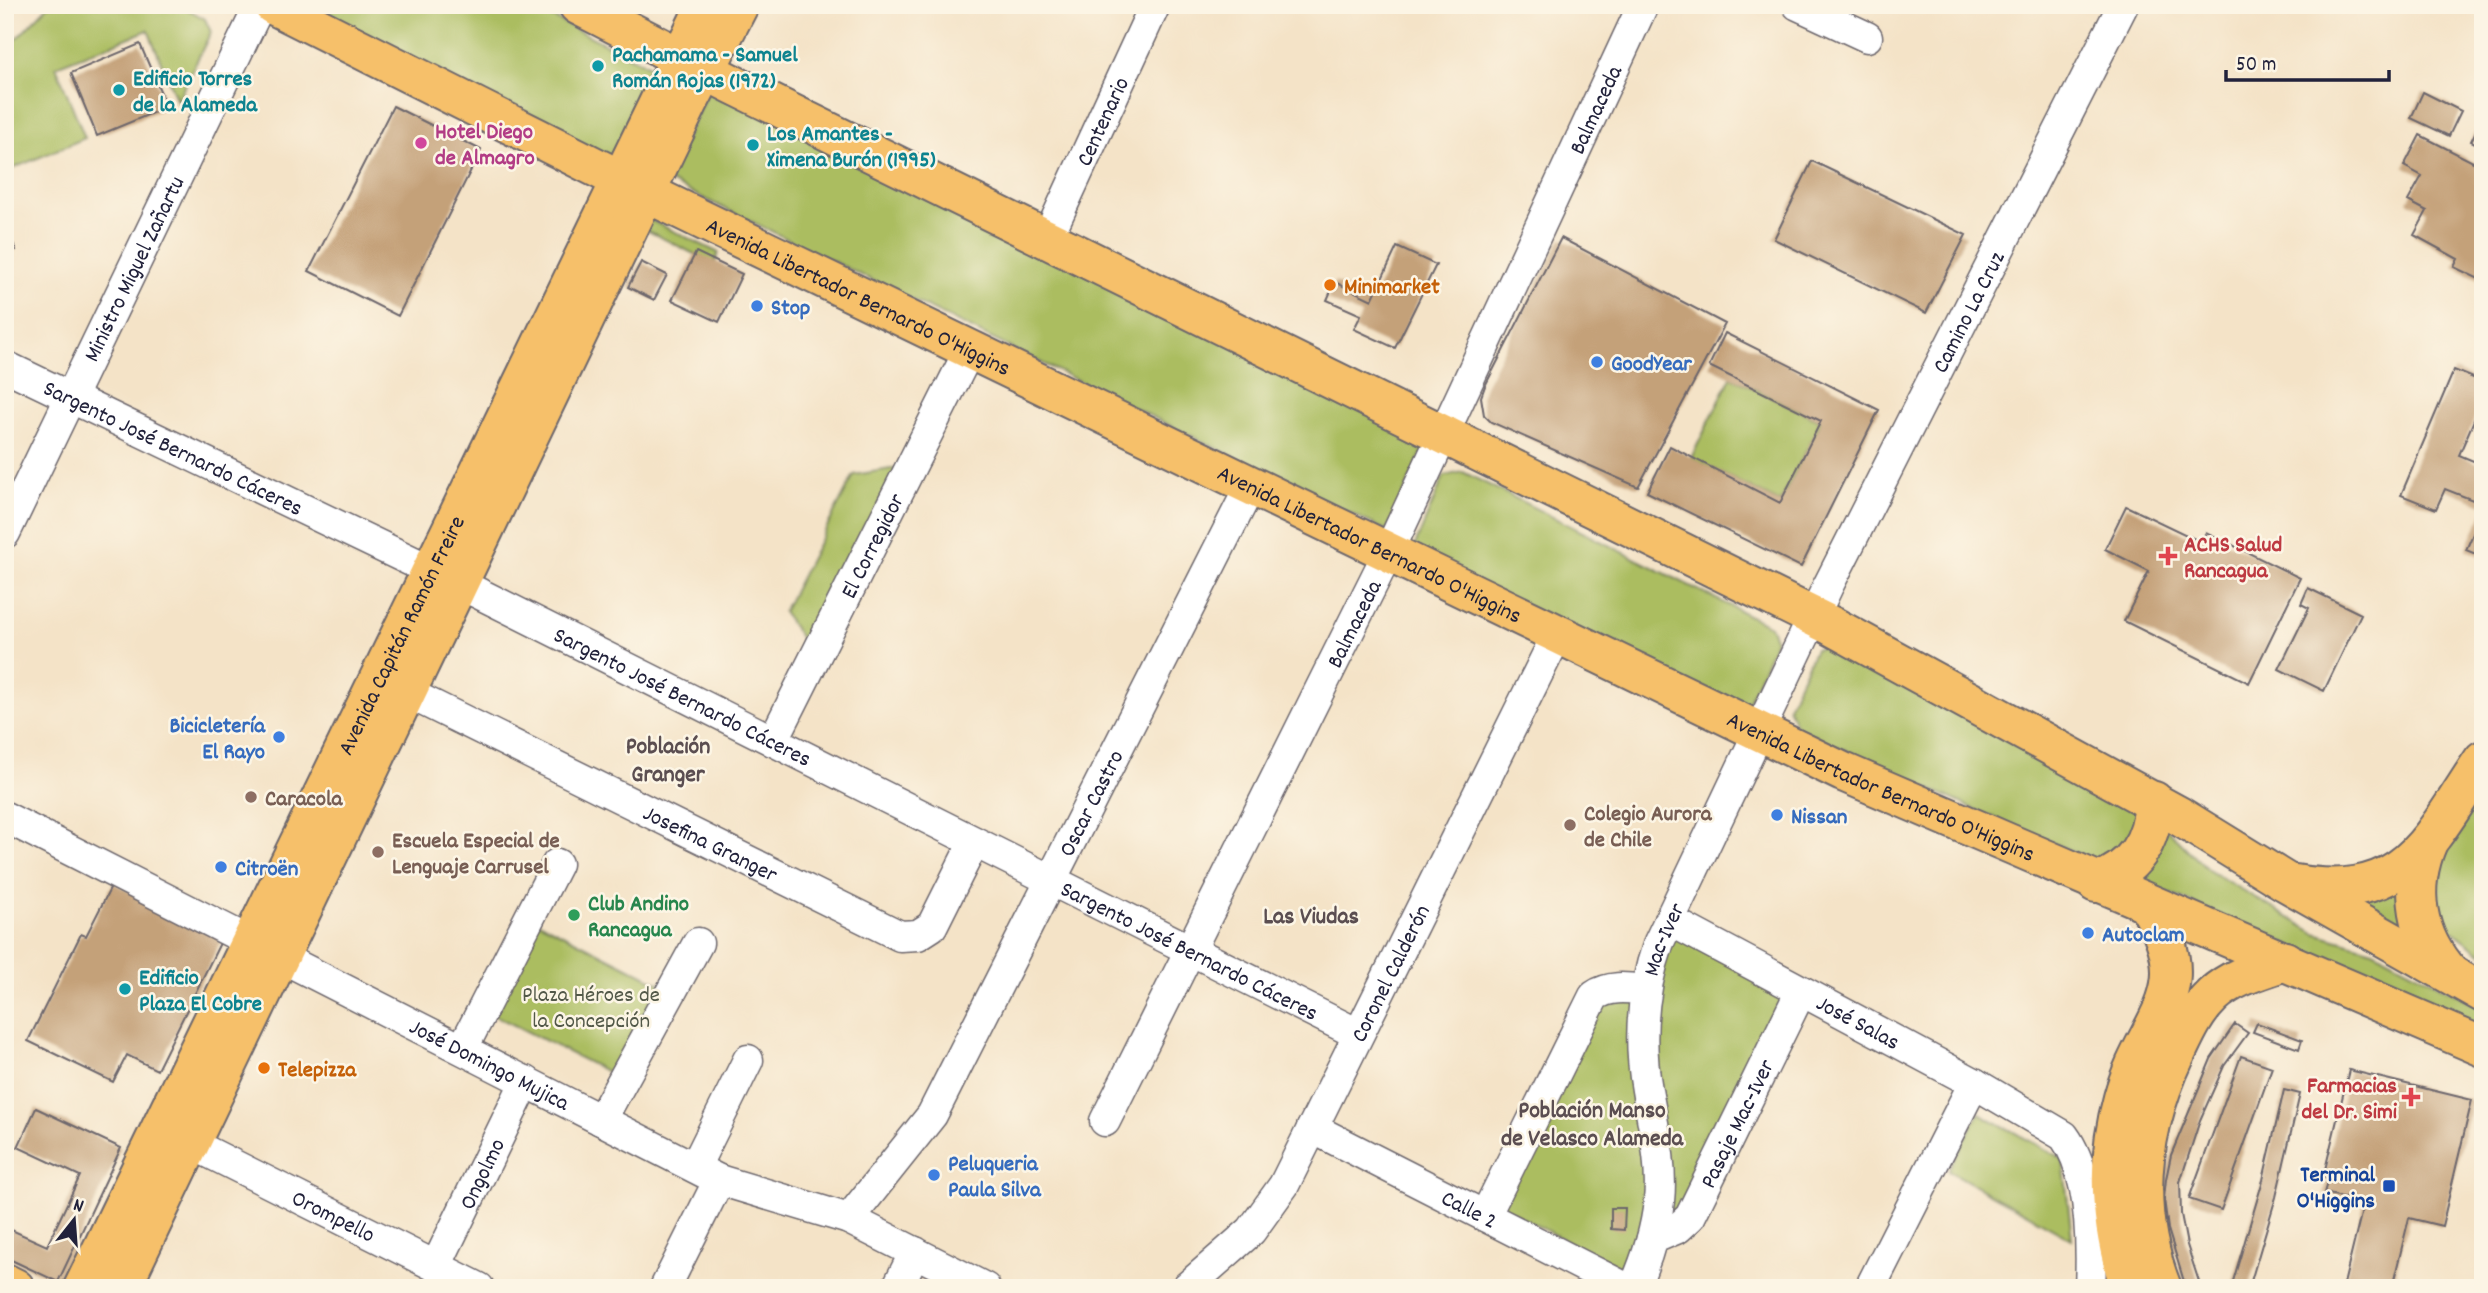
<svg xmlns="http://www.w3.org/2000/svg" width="2488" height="1293" font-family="Dekko,sans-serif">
<rect width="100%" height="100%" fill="#fcf5e5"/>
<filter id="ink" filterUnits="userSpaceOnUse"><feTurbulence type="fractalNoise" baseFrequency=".0143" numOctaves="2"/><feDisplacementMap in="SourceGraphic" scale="14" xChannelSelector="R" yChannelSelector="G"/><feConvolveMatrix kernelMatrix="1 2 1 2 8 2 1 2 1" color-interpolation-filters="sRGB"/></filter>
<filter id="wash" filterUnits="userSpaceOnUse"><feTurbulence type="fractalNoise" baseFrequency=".00686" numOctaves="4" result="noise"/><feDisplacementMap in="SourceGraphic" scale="28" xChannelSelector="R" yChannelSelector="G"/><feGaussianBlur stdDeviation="1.57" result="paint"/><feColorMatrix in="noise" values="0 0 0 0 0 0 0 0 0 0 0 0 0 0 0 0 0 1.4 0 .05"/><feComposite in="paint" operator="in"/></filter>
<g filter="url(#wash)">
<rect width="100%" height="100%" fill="#f4e3c7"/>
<path fill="#abbd61" stroke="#66704e" stroke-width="2" d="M49,5H180L205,19L211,32L177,101L148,30L56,66L85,138L5,172V51Z
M296,5H528L661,72L617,167Z
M712,82L1429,437L1387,531L666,180Z
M646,218L719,253L714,264L646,230Z
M1731,377L1821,421L1780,503L1691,458Z
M897,468L806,646L783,612L854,475Z
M1463,472L1770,626L1776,640L1748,703L1731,707L1413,550L1444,476Z
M1831,646L2161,823L2208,870L2315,933L2373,950L2483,1008V1029L1965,805L1797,728L1788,707L1815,649Z
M2483,788V954L2438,920L2432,908L2438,854Z
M2403,874L2419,938L2344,893Z
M537,921L669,988L621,1079L490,1013Z
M1675,935L1791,997L1685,1213L1619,1269L1498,1205L1598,1007L1620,1003Z
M1979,1113L2063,1159L2072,1239L1948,1170Z"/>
<g id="blocks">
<path fill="#c4a179" d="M140,44L167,107L97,136L71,73Z
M2423,92L2461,111L2449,136L2411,118Z
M393,106L481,150L398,316L309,271Z
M2483,117V147L2471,141Z
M2420,135L2483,167V281L2454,267L2458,259L2414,235L2427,211L2408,201L2422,176L2404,166Z
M1812,161L1966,235L1926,313L1774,239Z
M5,224L16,250L5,255Z
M1561,238L1725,324L1638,487L1491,422L1484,415L1481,397L1485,386Z
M1397,247L1436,265L1395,348L1354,329L1361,315L1327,300L1335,282L1372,300Z
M696,252L742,274L719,322L672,300Z
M641,262L667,275L654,300L628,287Z
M1725,333L1879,410L1801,567L1647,492L1670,446L1780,503L1821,421L1709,366Z
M2454,370L2483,382V399L2459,455L2483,465V504L2445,489L2436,509L2401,495Z
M2126,506L2201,542L2206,532L2300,578L2249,683L2124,621L2149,571L2105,549Z
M2483,511V557L2466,550Z
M2308,588L2361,614L2324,691L2279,669L2309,608L2301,604Z
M113,883L223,937L157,1070L127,1055L113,1082L28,1041L81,934L86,936Z
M2257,1023L2302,1040L2299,1049L2253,1032Z
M2235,1024L2248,1033L2224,1066L2200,1120L2180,1182L2181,1214L2187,1245L2201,1288H2186L2168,1229L2164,1199L2166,1179L2171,1155L2211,1059Z
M2241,1056L2272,1067L2221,1210L2189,1199Z
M2349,1070L2472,1100L2442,1226L2409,1218L2392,1288H2343L2364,1202L2324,1193L2328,1179L2323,1178Z
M2284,1090L2300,1094L2276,1197L2249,1288H2231L2263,1180Z
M36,1108L121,1148L58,1282L5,1257V1227L47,1246L80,1176L18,1147Z
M1611,1208H1625L1624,1230L1611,1229Z"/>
</g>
</g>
<g filter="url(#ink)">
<use href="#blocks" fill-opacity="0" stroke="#6c666c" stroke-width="2"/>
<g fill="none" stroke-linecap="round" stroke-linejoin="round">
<defs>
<g id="minor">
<path d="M1798,5L1867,37"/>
<path id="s1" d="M1047,239L1155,5"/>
<path id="s2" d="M5,366L478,593L1358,1034"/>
<path id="s3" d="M5,533L260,5"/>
<path id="s4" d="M406,692L900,936L918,935L932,926L974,842"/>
<path id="s5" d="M773,741L970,349"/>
<path id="s6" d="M5,817L719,1180L849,1219L985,1288"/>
<path id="s7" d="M1669,920L1974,1083L2064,1136C2091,1173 2092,1243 2090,1288"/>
<path d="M463,1048L557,864"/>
<path d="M601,1120L698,943"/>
<path id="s8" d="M1105,1121L1389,551L1643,5"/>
<path id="s9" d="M1312,1128L1626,1288"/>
<path id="s10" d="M190,1143L479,1288"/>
<path d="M695,1167L748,1060"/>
<path d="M1485,1216L1594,996C1610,985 1628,988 1646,990"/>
<path id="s11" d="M849,1219L932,1115L1251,485"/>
<path id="s12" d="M1652,1239L1678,1228L1690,1217L1801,991"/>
<path id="s13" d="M436,1266L526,1081"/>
<path d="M665,1288L719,1180"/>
<path d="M897,1288L915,1252"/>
<path id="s14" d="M1186,1288L1251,1231L1284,1185L1558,633"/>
<path id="s15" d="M1634,1288C1646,1261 1656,1230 1659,1201C1663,1164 1653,1126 1647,1090C1638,1040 1642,990 1659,942L1828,586L2123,5"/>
<path d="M1870,1288L1974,1083"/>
</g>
<g id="major">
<path id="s16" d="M273,5L659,199L1843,772L2483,1047"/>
<path d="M578,5L732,84L1832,626L2179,816L2286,882L2483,993"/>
<path d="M2428,842C2408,889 2416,936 2450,974"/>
<path d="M2096,883C2134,869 2152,842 2154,801"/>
<path d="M2295,884C2408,903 2428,841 2483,760"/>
<path d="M5,1283L15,1288"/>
<path id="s17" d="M83,1288L706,5"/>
<path d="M121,1288L689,102L739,5"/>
</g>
<path id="highway" d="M2130,1288C2110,1226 2105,1161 2123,1098C2145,1018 2203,993 2148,905
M2162,1288C2131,1209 2140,1130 2176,1054C2186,1033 2195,1012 2213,995C2232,977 2260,970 2285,961"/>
</defs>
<use href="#minor" stroke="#6c666c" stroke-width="33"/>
<use href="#major" stroke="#6c666c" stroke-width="42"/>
<use href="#highway" stroke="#6c666c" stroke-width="42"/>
<use href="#minor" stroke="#fff" stroke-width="30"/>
<use href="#major" stroke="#f6c06b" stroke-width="38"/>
<use href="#highway" stroke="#f6c06b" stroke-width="38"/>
</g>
</g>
<g fill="#0f9aa8" stroke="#fcf5e5" stroke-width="2.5">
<circle cx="598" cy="66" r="7"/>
<circle cx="119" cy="90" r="7"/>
<circle cx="753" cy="145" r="7"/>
<circle cx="125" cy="989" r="7"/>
</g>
<circle fill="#d1479c" stroke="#fcf5e5" stroke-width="2.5" cx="421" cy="143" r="7"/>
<g fill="#e8710a" stroke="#fcf5e5" stroke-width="2.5">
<circle cx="1330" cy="285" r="7"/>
<circle cx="264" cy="1068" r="7"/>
</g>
<g fill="#3f7fe0" stroke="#fcf5e5" stroke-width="2.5">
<circle cx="757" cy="306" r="7"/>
<circle cx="1597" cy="362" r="7"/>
<circle cx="279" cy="737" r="7"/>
<circle cx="1777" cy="815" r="7"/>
<circle cx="221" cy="867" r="7"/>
<circle cx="2088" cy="933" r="7"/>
<circle cx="934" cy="1175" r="7"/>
</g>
<g fill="#e0444e" stroke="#fcf5e5" stroke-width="2.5">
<path d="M2164.5 545.5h7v7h7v7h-7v7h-7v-7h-7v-7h7z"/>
<path d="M2407.5 1086.5h7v7h7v7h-7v7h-7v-7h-7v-7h7z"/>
</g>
<g fill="#8d6e63" stroke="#fcf5e5" stroke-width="2.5">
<circle cx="251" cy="797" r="7"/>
<circle cx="1570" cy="825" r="7"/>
<circle cx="378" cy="852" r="7"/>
</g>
<circle fill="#2e9e5b" stroke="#fcf5e5" stroke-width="2.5" cx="574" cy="915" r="7"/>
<rect fill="#1a4fb4" stroke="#fcf5e5" stroke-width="2.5" x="2382" y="1179" width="14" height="14" rx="3.5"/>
<g text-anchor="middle" stroke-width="5" stroke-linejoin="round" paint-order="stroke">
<g font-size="23" font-weight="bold" fill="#0d838f" stroke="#fcf5e5" text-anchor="start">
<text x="612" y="61">Pachamama - Samuel<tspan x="612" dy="26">Román Rojas (1972)</tspan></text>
<text x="133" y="85">Edificio Torres<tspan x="133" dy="26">de la Alameda</tspan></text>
<text x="767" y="140">Los Amantes -<tspan x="767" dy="26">Ximena Burón (1995)</tspan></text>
<text x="139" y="984">Edificio<tspan x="139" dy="26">Plaza El Cobre</tspan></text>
</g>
<g font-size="23" fill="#22223b" stroke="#fcf5e5">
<text dy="8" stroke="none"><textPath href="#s8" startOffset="1124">Balmaceda</textPath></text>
<text dy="8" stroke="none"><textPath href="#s1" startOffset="130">Centenario</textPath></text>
<text dy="8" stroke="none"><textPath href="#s3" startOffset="294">Ministro Miguel Zañartu</textPath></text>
<text dy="8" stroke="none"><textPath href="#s16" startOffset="654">Avenida Libertador Bernardo O'Higgins</textPath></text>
<text dy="8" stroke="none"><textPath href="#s15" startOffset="1055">Camino La Cruz</textPath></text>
<text dy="8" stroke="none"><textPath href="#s2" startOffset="187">Sargento José Bernardo Cáceres</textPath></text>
<text dy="8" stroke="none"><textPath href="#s16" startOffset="1222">Avenida Libertador Bernardo O'Higgins</textPath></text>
<text dy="8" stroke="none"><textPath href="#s5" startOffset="219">El Corregidor</textPath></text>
<text dy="8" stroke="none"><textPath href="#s8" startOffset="556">Balmaceda</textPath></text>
<text dy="8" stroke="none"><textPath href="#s17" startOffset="726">Avenida Capitán Ramón Freire</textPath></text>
<text dy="8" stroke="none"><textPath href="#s2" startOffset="754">Sargento José Bernardo Cáceres</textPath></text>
<text dy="8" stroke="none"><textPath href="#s16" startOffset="1788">Avenida Libertador Bernardo O'Higgins</textPath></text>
<text dy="8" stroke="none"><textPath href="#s11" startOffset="483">Oscar Castro</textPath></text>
<text dy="8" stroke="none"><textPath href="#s4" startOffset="340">Josefina Granger</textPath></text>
<text dy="8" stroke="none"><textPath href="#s15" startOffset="357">Mac-Iver</textPath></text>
<text dy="8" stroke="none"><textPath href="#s2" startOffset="1321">Sargento José Bernardo Cáceres</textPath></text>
<text dy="8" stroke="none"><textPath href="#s14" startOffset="380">Coronel Calderón</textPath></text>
<text dy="8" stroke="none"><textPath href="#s7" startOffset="215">José Salas</textPath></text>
<text dy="8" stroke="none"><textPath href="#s6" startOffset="544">José Domingo Mujica</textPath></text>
<text dy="8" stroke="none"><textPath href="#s12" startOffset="149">Pasaje Mac-Iver</textPath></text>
<text dy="8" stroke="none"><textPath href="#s13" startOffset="103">Ongolmo</textPath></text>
<text dy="8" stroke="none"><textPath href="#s9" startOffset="177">Calle 2</textPath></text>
<text dy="8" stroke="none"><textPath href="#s10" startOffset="161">Orompello</textPath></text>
</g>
<g font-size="23" font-weight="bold" fill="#b23c85" stroke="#fcf5e5" text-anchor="start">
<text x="435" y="138">Hotel Diego<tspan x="435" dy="26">de Almagro</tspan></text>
</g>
<g font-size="23" font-weight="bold" fill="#c56008" stroke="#fcf5e5" text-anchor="start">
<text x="1344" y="293">Minimarket</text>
<text x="278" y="1076">Telepizza</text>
</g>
<g font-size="23" font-weight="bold" fill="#366cbe" stroke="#fcf5e5" text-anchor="start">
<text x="771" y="314">Stop</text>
<text x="1611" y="370">GoodYear</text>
<text x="265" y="732" text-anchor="end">Bicicletería<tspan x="265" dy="26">El Rayo</tspan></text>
<text x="1791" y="823">Nissan</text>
<text x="235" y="875">Citroën</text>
<text x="2102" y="941">Autoclam</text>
<text x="948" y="1170">Peluqueria<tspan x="948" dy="26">Paula Silva</tspan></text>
</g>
<g font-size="23" font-weight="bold" fill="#be3a42" stroke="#fcf5e5" text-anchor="start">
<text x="2184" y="551">ACHS Salud<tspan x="2184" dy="26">Rancagua</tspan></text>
<text x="2397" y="1092" text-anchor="end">Farmacias<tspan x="2397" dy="26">del Dr. Simi</tspan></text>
</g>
<g font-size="23" font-weight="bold" fill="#785e54" stroke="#fcf5e5" text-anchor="start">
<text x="265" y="805">Caracola</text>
<text x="1584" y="820">Colegio Aurora<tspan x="1584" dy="26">de Chile</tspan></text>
<text x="392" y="847">Escuela Especial de<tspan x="392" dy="26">Lenguaje Carrusel</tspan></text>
</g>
<g font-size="23" font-weight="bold" fill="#27864d" stroke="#fcf5e5" text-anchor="start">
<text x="588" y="910">Club Andino<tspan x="588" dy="26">Rancagua</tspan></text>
</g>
<g font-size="23" fill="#525848" stroke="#fcf5e5">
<text x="591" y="1001">Plaza Héroes de<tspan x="591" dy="26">la Concepción</tspan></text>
</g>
<g font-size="23" font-weight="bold" fill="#164399" stroke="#fcf5e5" text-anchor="end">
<text x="2375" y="1181">Terminal<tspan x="2375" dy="26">O'Higgins</tspan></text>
</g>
<g font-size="24" font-weight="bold" fill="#5b4e51" stroke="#fcf5e5">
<text x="668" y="753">Población<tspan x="668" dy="28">Granger</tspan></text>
<text x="1311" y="923">Las Viudas</text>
<text x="1592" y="1117">Población Manso<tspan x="1592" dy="28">de Velasco Alameda</tspan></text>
</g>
</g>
<rect width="2488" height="1293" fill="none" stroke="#fcf5e5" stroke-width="28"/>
<g transform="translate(74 1220) rotate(17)" stroke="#fcf5e5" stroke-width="5" paint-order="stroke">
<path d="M0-5L12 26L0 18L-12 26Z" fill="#22223b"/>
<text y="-10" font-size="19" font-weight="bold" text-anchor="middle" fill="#22223b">N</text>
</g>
<path d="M2226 70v10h163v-10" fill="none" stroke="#22223b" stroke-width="3.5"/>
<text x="2236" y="70" font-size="21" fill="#22223b" stroke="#fcf5e5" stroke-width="5" paint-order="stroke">50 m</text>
</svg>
